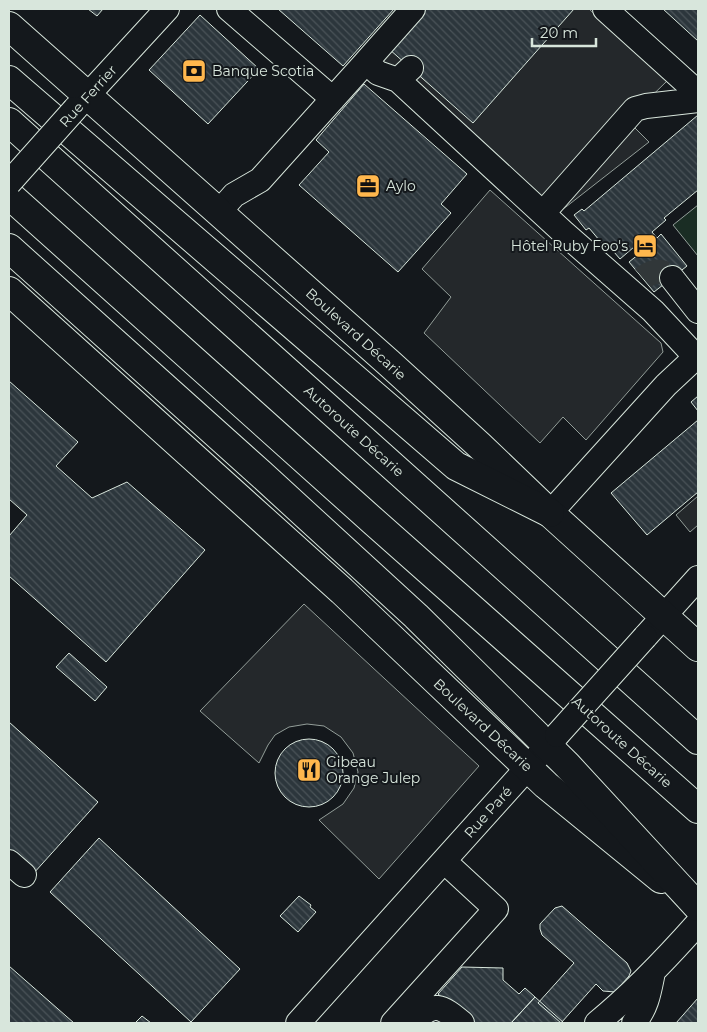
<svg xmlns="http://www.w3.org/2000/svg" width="707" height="1032" font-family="Montserrat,sans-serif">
<defs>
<pattern id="building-back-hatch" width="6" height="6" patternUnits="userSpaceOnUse" patternTransform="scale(1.25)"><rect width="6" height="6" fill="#2c363c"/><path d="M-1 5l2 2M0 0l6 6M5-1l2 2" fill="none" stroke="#4a5358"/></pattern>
</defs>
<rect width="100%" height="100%" fill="#14181c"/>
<path fill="#1a2d24" stroke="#939e99" d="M698,205V256L673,225Z"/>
<path fill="#24282b" stroke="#939e99" d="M417,9H589L667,81L627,120L649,142L562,210L550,227L365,64Z
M490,190L661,343L663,352L586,440L563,417L540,443L424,333L451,297L422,269Z
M698,496V525L690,532L676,515Z
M304,604L479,766L379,879L319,820L343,804L354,788L358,772L353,753L341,737L324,726L307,724L289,727L275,735L268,745L259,763L200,711Z"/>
<path fill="url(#building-back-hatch)" stroke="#d8e6dc" d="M88,9H103L97,16Z
M278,9H394L343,66Z
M425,9H574L473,123L389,49Z
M663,9H698V41Z
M200,15L259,69L208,124L149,70Z
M364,84L467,174L441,204L451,213L398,272L299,185L329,152L316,140Z
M698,115V190L664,218L666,220L652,232L657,238L661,234L687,266L654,292L629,262L639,254L634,247L620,259L608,245L605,247L589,228L586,230L574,215L582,209L584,211Z
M9,381L78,442L56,466L92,498L127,482L205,550L106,662L9,576V536L27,515L9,499Z
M698,396V411L691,402Z
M698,420V492L647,535L611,493Z
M69,653L107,687L95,701L56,667Z
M9,722L98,802L33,874L9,852Z
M275 773a34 34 0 1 1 68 0a34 34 0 1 1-68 0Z
M99,838L240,969L191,1022L50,892Z
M299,896L311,905L310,907L316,912L298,932L280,916Z
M562,906L627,963L631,971L629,976L615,992L603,991L596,984L561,1023L538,1003L574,963L542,935L540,929V924L555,908Z
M9,966L74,1023H9Z
M462,967L503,968V980L519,994L525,988L535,997L511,1023H475L464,1014L462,1016L438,994Z
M535,997L564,1023H511Z
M698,998V1023H676Z
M142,1016L151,1023H135Z"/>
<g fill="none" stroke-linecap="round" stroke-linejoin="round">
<path stroke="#313739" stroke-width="24" stroke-dasharray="24 12" stroke-linecap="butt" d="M643,278C652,270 663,269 672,278"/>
<defs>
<path id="minor" d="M229,9L333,99
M605,9L698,93
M366,62L413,9
M411,68L398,80L564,233L653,311L696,357L666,385L550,513
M75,109L167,9
M219,212L234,195L260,180L366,62L378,73L398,80
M543,213L635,109L646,106L698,100
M672,278L698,311
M645,637L698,578
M9,862L24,875
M298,1023L557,735
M393,1023L496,909L444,861
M414,1023C432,1000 442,1006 462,1023
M597,1023C634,993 666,959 698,923
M634,1023C647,1007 649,992 653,972"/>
<path id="major" d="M9,26L389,363L479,445L550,513L698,647
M9,291L342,591L546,785L661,879"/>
<path id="highway" d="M9,80L456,466L550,513
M9,122L698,740
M9,195L373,521L698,809
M9,248L261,474L416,616L567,765L698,907"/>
</defs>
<use href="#minor" stroke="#d8e6dc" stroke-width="26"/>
<use href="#major" stroke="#d8e6dc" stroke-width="30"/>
<use href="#highway" stroke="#d8e6dc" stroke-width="30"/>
<use href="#minor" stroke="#14181c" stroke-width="24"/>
<use href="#major" stroke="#14181c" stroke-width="28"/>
<use href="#highway" stroke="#14181c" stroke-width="28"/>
<defs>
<path id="minor-bridge" d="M9,183L75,109
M557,735L645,637"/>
</defs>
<use href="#minor-bridge" stroke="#d8e6dc" stroke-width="26" stroke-linecap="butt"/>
<use href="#minor-bridge" stroke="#14181c" stroke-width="24"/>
</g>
<defs>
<symbol id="bank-square" viewBox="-11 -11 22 22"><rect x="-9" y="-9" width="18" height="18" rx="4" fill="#ffb74d" stroke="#14181c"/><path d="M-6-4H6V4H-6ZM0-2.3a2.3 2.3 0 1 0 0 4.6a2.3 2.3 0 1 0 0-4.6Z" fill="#111"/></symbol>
<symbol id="office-square" viewBox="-11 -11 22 22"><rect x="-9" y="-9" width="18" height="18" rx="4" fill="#ffb74d" stroke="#14181c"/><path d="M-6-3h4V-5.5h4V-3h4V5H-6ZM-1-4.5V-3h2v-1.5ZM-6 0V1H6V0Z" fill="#111"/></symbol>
<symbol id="hotel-square" viewBox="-11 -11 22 22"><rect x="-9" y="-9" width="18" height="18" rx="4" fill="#ffb74d" stroke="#14181c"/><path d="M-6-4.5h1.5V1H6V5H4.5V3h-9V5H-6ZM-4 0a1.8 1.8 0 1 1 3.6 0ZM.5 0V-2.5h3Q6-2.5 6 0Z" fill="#111"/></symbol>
<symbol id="restaurant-square" viewBox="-11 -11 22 22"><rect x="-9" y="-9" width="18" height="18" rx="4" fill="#ffb74d" stroke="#14181c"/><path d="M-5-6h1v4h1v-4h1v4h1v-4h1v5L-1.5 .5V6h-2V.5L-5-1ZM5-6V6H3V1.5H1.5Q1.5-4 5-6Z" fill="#111"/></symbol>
</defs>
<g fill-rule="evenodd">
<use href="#bank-square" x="180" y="57" width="28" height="28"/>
<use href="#office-square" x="354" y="172" width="28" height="28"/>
<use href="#hotel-square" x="631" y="232" width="28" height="28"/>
<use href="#restaurant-square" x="295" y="756" width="28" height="28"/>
</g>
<g text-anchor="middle" stroke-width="4" stroke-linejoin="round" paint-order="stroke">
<g font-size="14" fill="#d8e6dc" stroke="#14181c" text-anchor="start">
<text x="212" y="76">Banque Scotia</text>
<text x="386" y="191">Aylo</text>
<text x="628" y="251" text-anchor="end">Hôtel Ruby Foo's</text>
<text x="326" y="767">Gibeau<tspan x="326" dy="16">Orange Julep</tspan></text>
</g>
<g font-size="14" fill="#d8e6dc" stroke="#14181c">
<text transform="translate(88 96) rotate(-48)" y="5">Rue Ferrier</text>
<text transform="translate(356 334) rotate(42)" y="5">Boulevard Décarie</text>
<text transform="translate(354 431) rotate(42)" y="5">Autoroute Décarie</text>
<text transform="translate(483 725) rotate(43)" y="5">Boulevard Décarie</text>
<text transform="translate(622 742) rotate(42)" y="5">Autoroute Décarie</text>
<text transform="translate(488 812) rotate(-48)" y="5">Rue Paré</text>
</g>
</g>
<rect width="707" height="1032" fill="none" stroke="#d8e6dc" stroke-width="20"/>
<path d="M532 38v8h64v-8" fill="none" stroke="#d8e6dc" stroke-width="2.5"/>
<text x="540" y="38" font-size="15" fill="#d8e6dc" stroke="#14181c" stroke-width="4" paint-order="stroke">20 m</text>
</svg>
